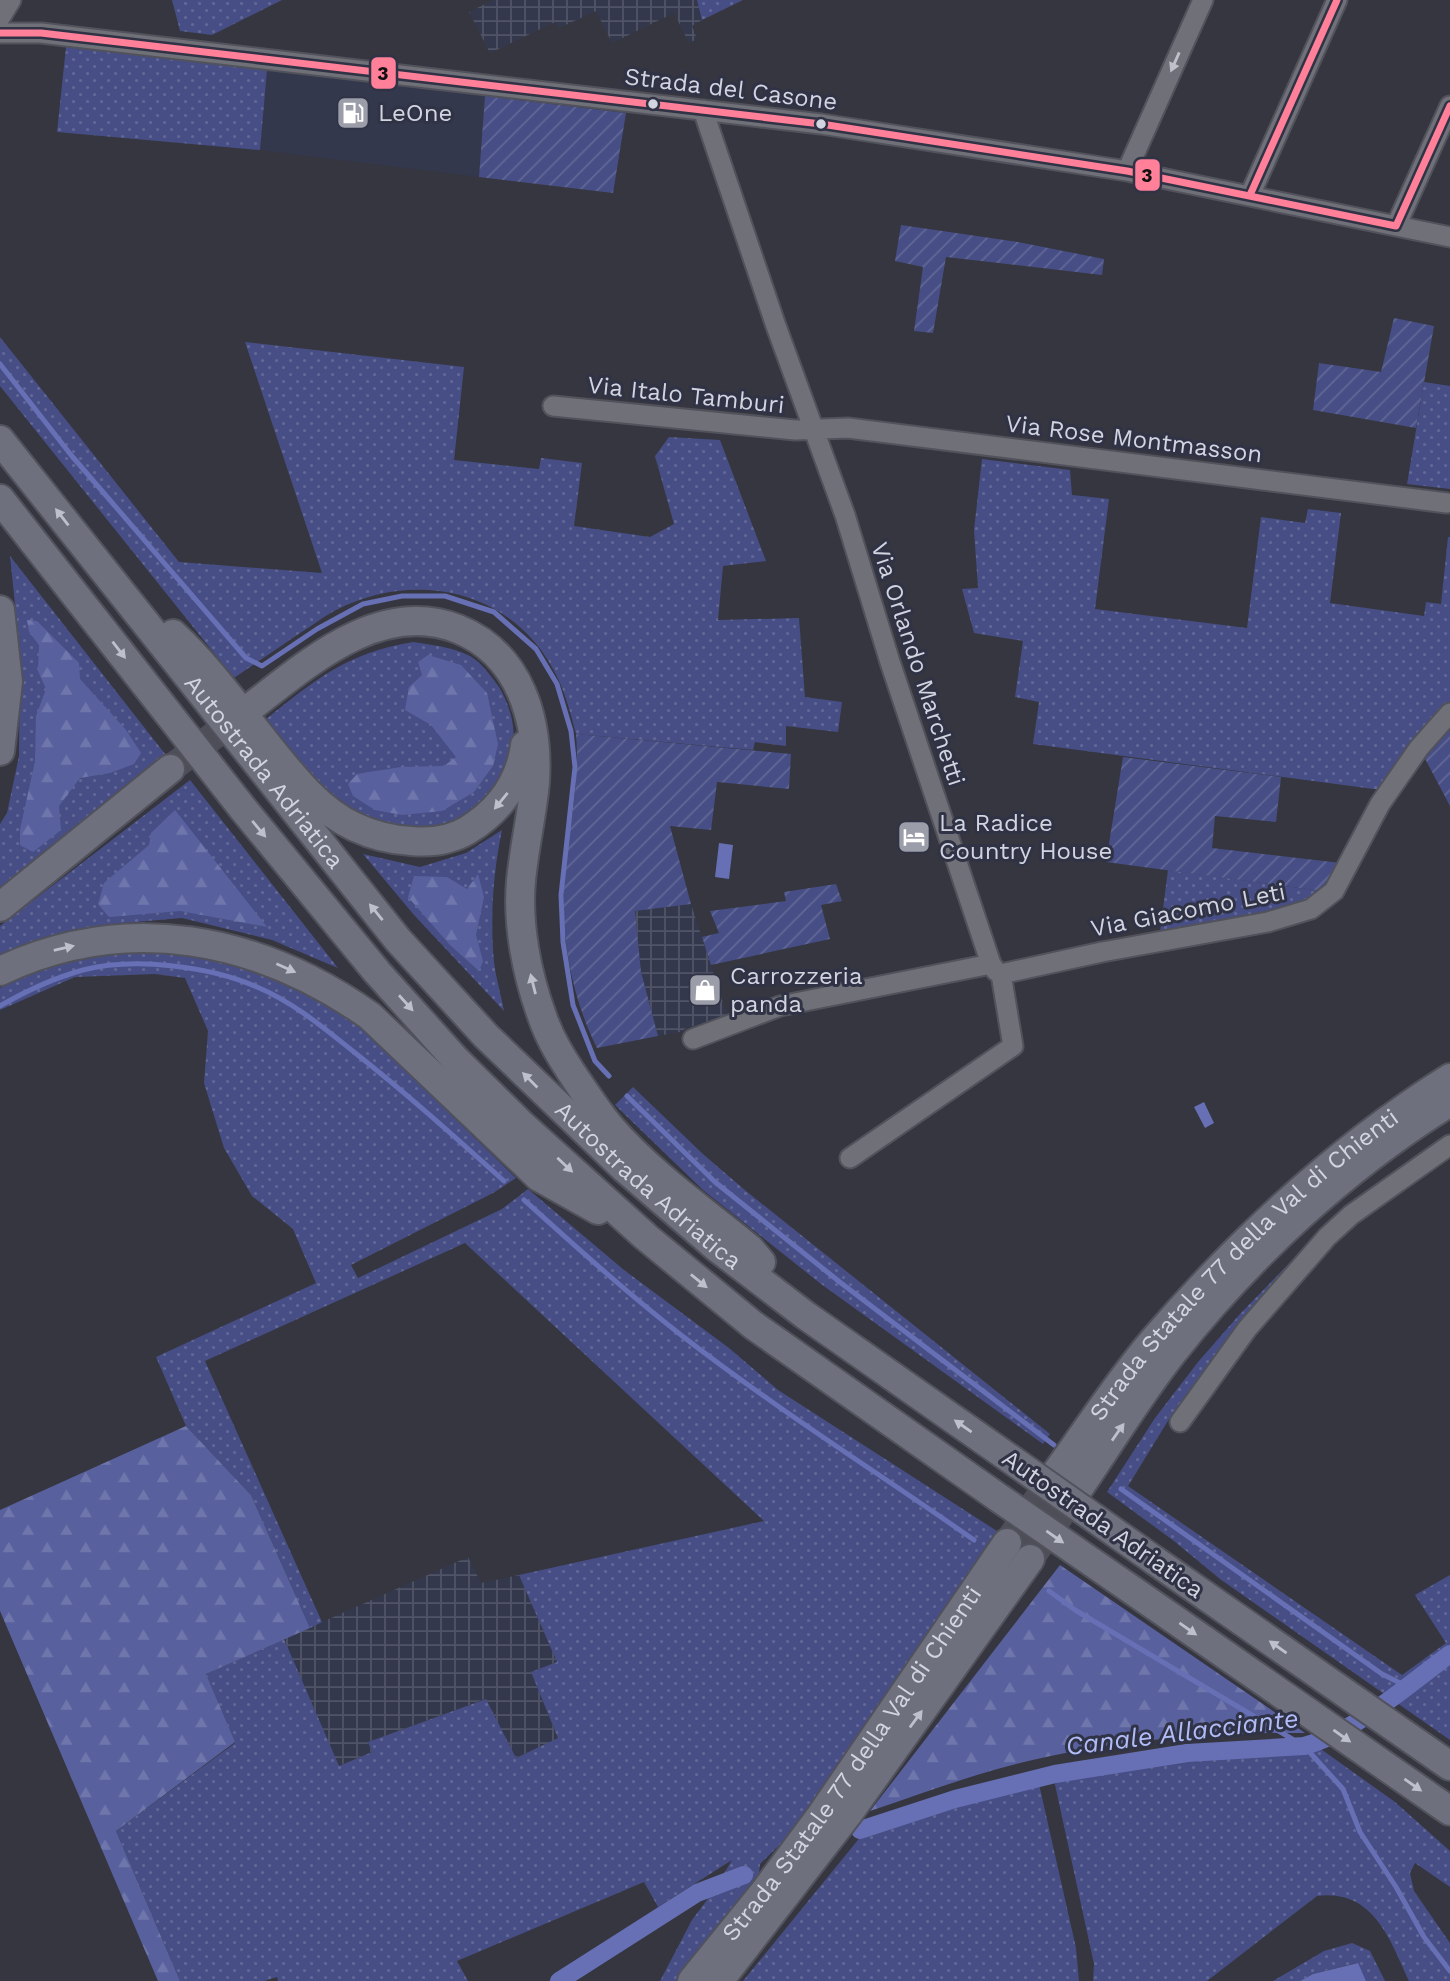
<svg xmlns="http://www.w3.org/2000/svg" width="1450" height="1981" font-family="'Work Sans',sans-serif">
<defs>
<pattern id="industrial-grid" width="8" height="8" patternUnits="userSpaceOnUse" patternTransform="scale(1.75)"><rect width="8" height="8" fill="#34384d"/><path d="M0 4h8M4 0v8" fill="none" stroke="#505466"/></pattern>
<pattern id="grass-dots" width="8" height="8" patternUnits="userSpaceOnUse" patternTransform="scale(1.75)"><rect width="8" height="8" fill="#474e85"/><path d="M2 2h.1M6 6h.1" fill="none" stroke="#616796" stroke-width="1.8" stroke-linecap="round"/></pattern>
<pattern id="forest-firs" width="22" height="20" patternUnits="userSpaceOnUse" patternTransform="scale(1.75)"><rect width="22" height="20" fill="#58609e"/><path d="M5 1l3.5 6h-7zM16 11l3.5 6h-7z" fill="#6f76ab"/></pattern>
<pattern id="garden-furrows" width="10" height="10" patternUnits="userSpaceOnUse" patternTransform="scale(1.75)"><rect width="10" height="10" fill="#474e85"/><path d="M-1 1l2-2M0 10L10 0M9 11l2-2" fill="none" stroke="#616796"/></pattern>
</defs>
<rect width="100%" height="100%" fill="#353640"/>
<path fill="#34384d" d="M267,70L485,96L479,177L260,150Z"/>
<path fill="url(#industrial-grid)" d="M493,0H697L702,20L692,26L697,39L689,43L674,13L612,43L596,11L559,28L555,22L490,53L469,12Z
M691,904L727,1015L684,1029L685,1031L658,1036L641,972L635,911Z
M468,1557L481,1583L519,1575L557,1662L531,1672L558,1739L515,1758L485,1699L368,1742L372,1752L338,1766L284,1639Z"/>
<path fill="url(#grass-dots)" d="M172,0H282L212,35L180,31Z
M697,0H743L702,20Z
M66,47L267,70L260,150L57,132Z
M0,337L179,562L322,573L245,342L464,367L454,460L539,469L541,458L582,463L574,526L650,537L674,524L655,456L669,437L720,440L766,561L723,566L718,620L799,618L805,697L842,702L838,732L786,726V746L755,742L753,750L576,734C570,712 565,690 553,669C510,589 414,570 336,610C324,616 312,626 300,633C278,648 256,663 234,678L0,386Z
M1424,382L1450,386V489L1407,484Z
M982,459L1070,470L1072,495L1109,499L1095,609L1247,628L1261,517L1305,523L1308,509L1341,513L1330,603L1424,616L1426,602L1441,604L1448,537H1450V705L1381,790L1033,744L1039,702L1015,697L1023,641L974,633L962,589L978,588L974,530Z
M10,556L169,759L0,895V824L7,813L19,756L20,652Z
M413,642C432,645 453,647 470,656C482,663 491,676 499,687C508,702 516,725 513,743C504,781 473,821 432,826C395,830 357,815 328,792C303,772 285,746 265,720C316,679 347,653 413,642Z
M190,780L338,968L272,940L182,918L112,924L51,940L0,968V926Z
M502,830C493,873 490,918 494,962C496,978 501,995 504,1011L414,915L363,854L420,867L466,853Z
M1168,870L1322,891C1281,921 1211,924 1160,932Z
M146,948L213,956L268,974L317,999L361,1027L516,1178L493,1193L351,1265L358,1278L502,1209L528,1189L624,1270L729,1348L778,1390L1000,1533L800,1825L760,1864L758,1882L677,1981H660L692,1920L713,1892L732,1860L658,1907L644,1882L457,1961L468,1981H278L277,1977L264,1981H180L116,1831L235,1743L206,1674L284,1639L339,1766L372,1752L368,1742L486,1699L516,1758L558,1738L531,1672L557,1662L519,1575L764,1521L465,1243L205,1361L322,1622L310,1628L251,1495L186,1426L156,1357L316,1283L293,1229L252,1196L224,1148L204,1083L208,1031L185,978L155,974L75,977L0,1010V988C44,961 96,954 146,948Z
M633,1087L704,1155L746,1191L1050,1434L1043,1444L821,1284L703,1190L615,1105Z
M1388,1176L1334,1222L1210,1366L1174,1411L1128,1486L1402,1675L1446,1643L1415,1595L1450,1575V1740L1220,1579L1174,1541L1107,1492L1155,1418L1198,1362L1240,1314L1333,1218Z
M1318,1747L1395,1802L1450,1851V1887L1415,1863L1410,1873L1414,1891L1450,1943V1981H1409C1390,1939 1373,1889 1317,1896L1207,1981H1093L1094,1964L1054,1780L1189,1760L1305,1754Z
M1039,1784L1076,1948L1079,1981H743L862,1835Z
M1352,1943L1370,1951L1385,1981H1366L1357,1963L1313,1974L1300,1981H1273L1324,1951Z"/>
<path fill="url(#forest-firs)" d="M27,620L37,621L79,663L80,679L126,730L141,753L134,764L110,773L80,778L59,806L61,830L33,852L20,845V830L35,761L36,716L46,689L38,671L39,645L29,632Z
M428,655L461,665L487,693L498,744L493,766L474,792L442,811L402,815L375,810L353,796L348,784L357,774L401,767L444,766L456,757L431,725L405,710L409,687L422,675L418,662Z
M175,810L267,927L180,911L109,917L98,904L104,883L149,845L151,833Z
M478,874L484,897L476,935L483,961L479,971L450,945L408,897L414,876L447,877L467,889Z
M186,1426L251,1495L310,1628L206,1674L235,1742L116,1831L180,1981H158L0,1611V1510Z
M1060,1565L1305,1733C1196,1732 1081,1743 977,1775C941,1786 906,1799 870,1811Z"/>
<path fill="url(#garden-furrows)" d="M485,96L626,113L613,193L479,177Z
M901,225L1018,242L1104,259L1102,275L946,257L933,333L914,331L923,267L895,261Z
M1394,318L1434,326L1416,428L1313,410L1319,363L1381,372Z
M1450,720V806L1422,753Z
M576,734L791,754L789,789L717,782L711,830L670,826L691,904L635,911L641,972L658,1036L597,1048C570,994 559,928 565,869C570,820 580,784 576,734Z
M1123,757L1281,777L1276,822L1215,816L1212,848L1341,863L1322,891L1106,862Z
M836,884L842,901L821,905L830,939L711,965L702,937L719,933L710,911L786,901L784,892Z"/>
<path fill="#6770b4" d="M719,843L733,845L729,879L715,877Z
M1204,1102L1214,1123L1205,1128L1194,1107Z
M1358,1963L1366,1981H1300L1313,1974Z"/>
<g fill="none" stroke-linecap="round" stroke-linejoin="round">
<path stroke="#6770b4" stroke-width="5" d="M0,364L71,455L246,658L262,666L317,629L363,604L402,596H445L494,612L536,649L557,684L571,731L575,767L561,895L563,942L573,1005L595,1061L609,1076
M0,1006C26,991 54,978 83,970C134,957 209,966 257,987C293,1002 324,1028 354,1052C406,1093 455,1137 504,1181
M627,1096L715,1182L841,1283L1054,1445
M524,1200C575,1246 627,1293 681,1335C775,1408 877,1472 974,1540
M1121,1489L1382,1674L1406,1686
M1049,1591L1075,1610L1304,1746L1343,1789L1360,1832L1396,1887L1424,1937L1450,1971"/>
<path stroke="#6770b4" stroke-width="18" d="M860,1830L955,1799L1055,1774L1187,1753L1304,1746C1354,1733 1408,1685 1450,1654
M559,1981L697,1893L744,1875"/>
<path stroke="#4d4e58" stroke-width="28" stroke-dasharray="28 14" stroke-linecap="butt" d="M170,769L246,711
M1007,1543L1056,1473
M1030,1559L1079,1488"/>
<defs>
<path id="minor" d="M0,18L11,0
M0,33H41L821,124L1127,171L1450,237
M703,110L776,326L845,515L890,662L991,964L996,971L1001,974L1013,1046L850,1158
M1127,171L1203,0
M1250,195L1337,0
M1396,226L1450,106
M553,406L795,430L848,428L1447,503
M1001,974L1102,952L1268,922L1311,909L1334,891L1380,804L1419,748L1450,713
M693,1039L780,1006L991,964
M1180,1422L1247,1329L1327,1237L1351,1215L1450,1145"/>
<g id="highway">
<path id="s1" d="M0,440L398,940L486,1036L624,1168L716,1247L805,1315L1019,1465"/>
<path d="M0,499L244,810L377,972L456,1060L523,1126L646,1237L753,1325L999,1498"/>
<path d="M0,610L8,682L0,751"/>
<path d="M173,634C208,666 236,706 266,743C291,774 318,810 355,827C372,835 393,840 411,841C431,843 451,840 468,830C500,810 520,783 525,745"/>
<path d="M251,707C307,664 380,598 458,629C520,654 539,720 535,782C532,815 524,848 521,881C517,925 527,975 542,1016C550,1040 563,1060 577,1081C588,1097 599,1114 611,1128C651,1174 704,1211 750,1249L761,1262"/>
<path d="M0,907L170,769"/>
<path d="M0,971C127,911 258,937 370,1016L539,1177L598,1210"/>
<path id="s2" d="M1056,1473C1088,1429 1118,1382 1153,1341C1240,1240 1337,1149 1450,1078"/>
<path d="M1079,1488C1110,1443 1139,1395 1173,1352C1250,1255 1345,1167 1450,1102"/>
<path d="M1154,1560L1450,1766"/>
<path d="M1132,1590L1450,1811"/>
<path id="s3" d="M692,1981L765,1891L822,1814L1007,1543"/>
<path d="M719,1981L848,1814L1030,1559"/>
</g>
</defs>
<use href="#minor" stroke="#51525b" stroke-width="23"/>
<use href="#highway" stroke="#51525b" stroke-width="32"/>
<use href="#minor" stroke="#707178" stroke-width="19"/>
<use href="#highway" stroke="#6e707d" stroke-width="28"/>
<defs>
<path id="highway-bridge" d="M1019,1465L1154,1560
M999,1498L1132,1590"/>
</defs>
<use href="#highway-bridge" stroke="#51525b" stroke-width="32" stroke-linecap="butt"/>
<use href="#highway-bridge" stroke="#6e707d" stroke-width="28"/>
<defs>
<path id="bus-1" d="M0,33H41L821,124L1127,171L1396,226L1450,106
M1250,195L1337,0"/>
</defs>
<use href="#bus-1" stroke="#303345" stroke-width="12"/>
<use href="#bus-1" stroke="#ff8098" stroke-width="7"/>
</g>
<defs><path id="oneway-solid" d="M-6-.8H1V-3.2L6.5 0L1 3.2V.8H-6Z" transform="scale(1.75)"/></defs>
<use fill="#bec1cb" href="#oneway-solid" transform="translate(1175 62) rotate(114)"/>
<g fill="#bec1cc">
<use href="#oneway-solid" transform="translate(62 517) rotate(-128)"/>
<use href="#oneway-solid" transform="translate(119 650) rotate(52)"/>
<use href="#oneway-solid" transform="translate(501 801) rotate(129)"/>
<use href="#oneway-solid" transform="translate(259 829) rotate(50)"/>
<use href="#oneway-solid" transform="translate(376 912) rotate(-129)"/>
<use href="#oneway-solid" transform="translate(64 948) rotate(-13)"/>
<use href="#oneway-solid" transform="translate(286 968) rotate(24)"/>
<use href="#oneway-solid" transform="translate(533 984) rotate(-104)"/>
<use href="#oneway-solid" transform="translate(406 1003) rotate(48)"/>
<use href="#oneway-solid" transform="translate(530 1080) rotate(-135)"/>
<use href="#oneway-solid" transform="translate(565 1165) rotate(43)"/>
<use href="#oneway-solid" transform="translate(699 1281) rotate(39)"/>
<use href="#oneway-solid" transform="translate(963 1426) rotate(-145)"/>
<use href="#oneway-solid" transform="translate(1118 1432) rotate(-55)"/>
<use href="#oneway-solid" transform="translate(1055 1537) rotate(35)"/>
<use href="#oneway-solid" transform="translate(1188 1629) rotate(35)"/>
<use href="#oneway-solid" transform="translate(1278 1647) rotate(-145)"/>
<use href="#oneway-solid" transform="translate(916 1719) rotate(-54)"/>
<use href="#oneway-solid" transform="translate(1342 1736) rotate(35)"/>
<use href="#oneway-solid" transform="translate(1413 1785) rotate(35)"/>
</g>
<defs>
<symbol id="fuel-square" viewBox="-11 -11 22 22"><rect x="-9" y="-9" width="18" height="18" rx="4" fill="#9b9da8" stroke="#303345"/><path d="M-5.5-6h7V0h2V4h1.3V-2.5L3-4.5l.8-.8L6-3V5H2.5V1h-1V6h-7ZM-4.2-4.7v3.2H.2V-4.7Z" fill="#fff"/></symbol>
<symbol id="hotel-square" viewBox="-11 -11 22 22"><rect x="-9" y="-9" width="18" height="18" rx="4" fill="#9b9da8" stroke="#303345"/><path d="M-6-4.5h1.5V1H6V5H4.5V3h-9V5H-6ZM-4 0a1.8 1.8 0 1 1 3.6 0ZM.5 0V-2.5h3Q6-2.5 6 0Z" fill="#fff"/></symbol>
<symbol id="shop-square" viewBox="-11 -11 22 22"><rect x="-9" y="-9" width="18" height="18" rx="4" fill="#9b9da8" stroke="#303345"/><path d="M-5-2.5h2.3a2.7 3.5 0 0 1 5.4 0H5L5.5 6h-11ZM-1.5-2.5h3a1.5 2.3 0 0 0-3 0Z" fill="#fff"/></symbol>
</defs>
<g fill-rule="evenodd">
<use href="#fuel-square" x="334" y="94" width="38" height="38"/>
<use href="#hotel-square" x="895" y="818" width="38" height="38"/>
<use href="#shop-square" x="686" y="971" width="38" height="38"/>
</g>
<g fill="#d2d5e0" stroke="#303345" stroke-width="2.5">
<circle cx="653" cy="104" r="6"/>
<circle cx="821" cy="124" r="6"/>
</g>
<g text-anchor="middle" stroke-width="6" stroke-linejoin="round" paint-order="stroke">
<g font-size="24" fill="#d2d5e0" stroke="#303345">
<text transform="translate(731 89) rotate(7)" y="8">Strada del Casone</text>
<text transform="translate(686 395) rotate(6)" y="8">Via Italo Tamburi</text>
<text transform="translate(1134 439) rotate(7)" y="8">Via Rose Montmasson</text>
<text transform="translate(918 664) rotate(72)" y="8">Via Orlando Marchetti</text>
<text dy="8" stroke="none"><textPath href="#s1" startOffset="424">Autostrada Adriatica</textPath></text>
<text transform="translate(1188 910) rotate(-11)" y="8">Via Giacomo Leti</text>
<text dy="8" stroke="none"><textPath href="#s1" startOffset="990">Autostrada Adriatica</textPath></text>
<text dy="8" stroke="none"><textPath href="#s2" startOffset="282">Strada Statale 77 della Val di Chienti</textPath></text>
<text transform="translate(1103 1524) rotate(35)" y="8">Autostrada Adriatica</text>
<text dy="8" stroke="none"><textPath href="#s3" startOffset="270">Strada Statale 77 della Val di Chienti</textPath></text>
</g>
<g font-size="24" fill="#d2d5e0" stroke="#303345" text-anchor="start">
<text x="378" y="121">LeOne</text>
<text x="939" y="831">La Radice<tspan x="939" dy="28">Country House</tspan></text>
<text x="730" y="984">Carrozzeria<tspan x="730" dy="28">panda</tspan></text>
</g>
<g font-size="26" font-style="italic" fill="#b1bcf7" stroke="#303345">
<text transform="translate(1182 1732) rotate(-7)" y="9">Canale Allacciante</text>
</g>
</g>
<g stroke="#303345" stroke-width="2.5">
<rect x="370" y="56" width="27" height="34" rx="7" fill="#ff8098"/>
<rect x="1134" y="158" width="27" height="34" rx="7" fill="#ff8098"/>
</g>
<g font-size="19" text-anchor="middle" font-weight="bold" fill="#111">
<text x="383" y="80">3</text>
<text x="1147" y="182">3</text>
</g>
</svg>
